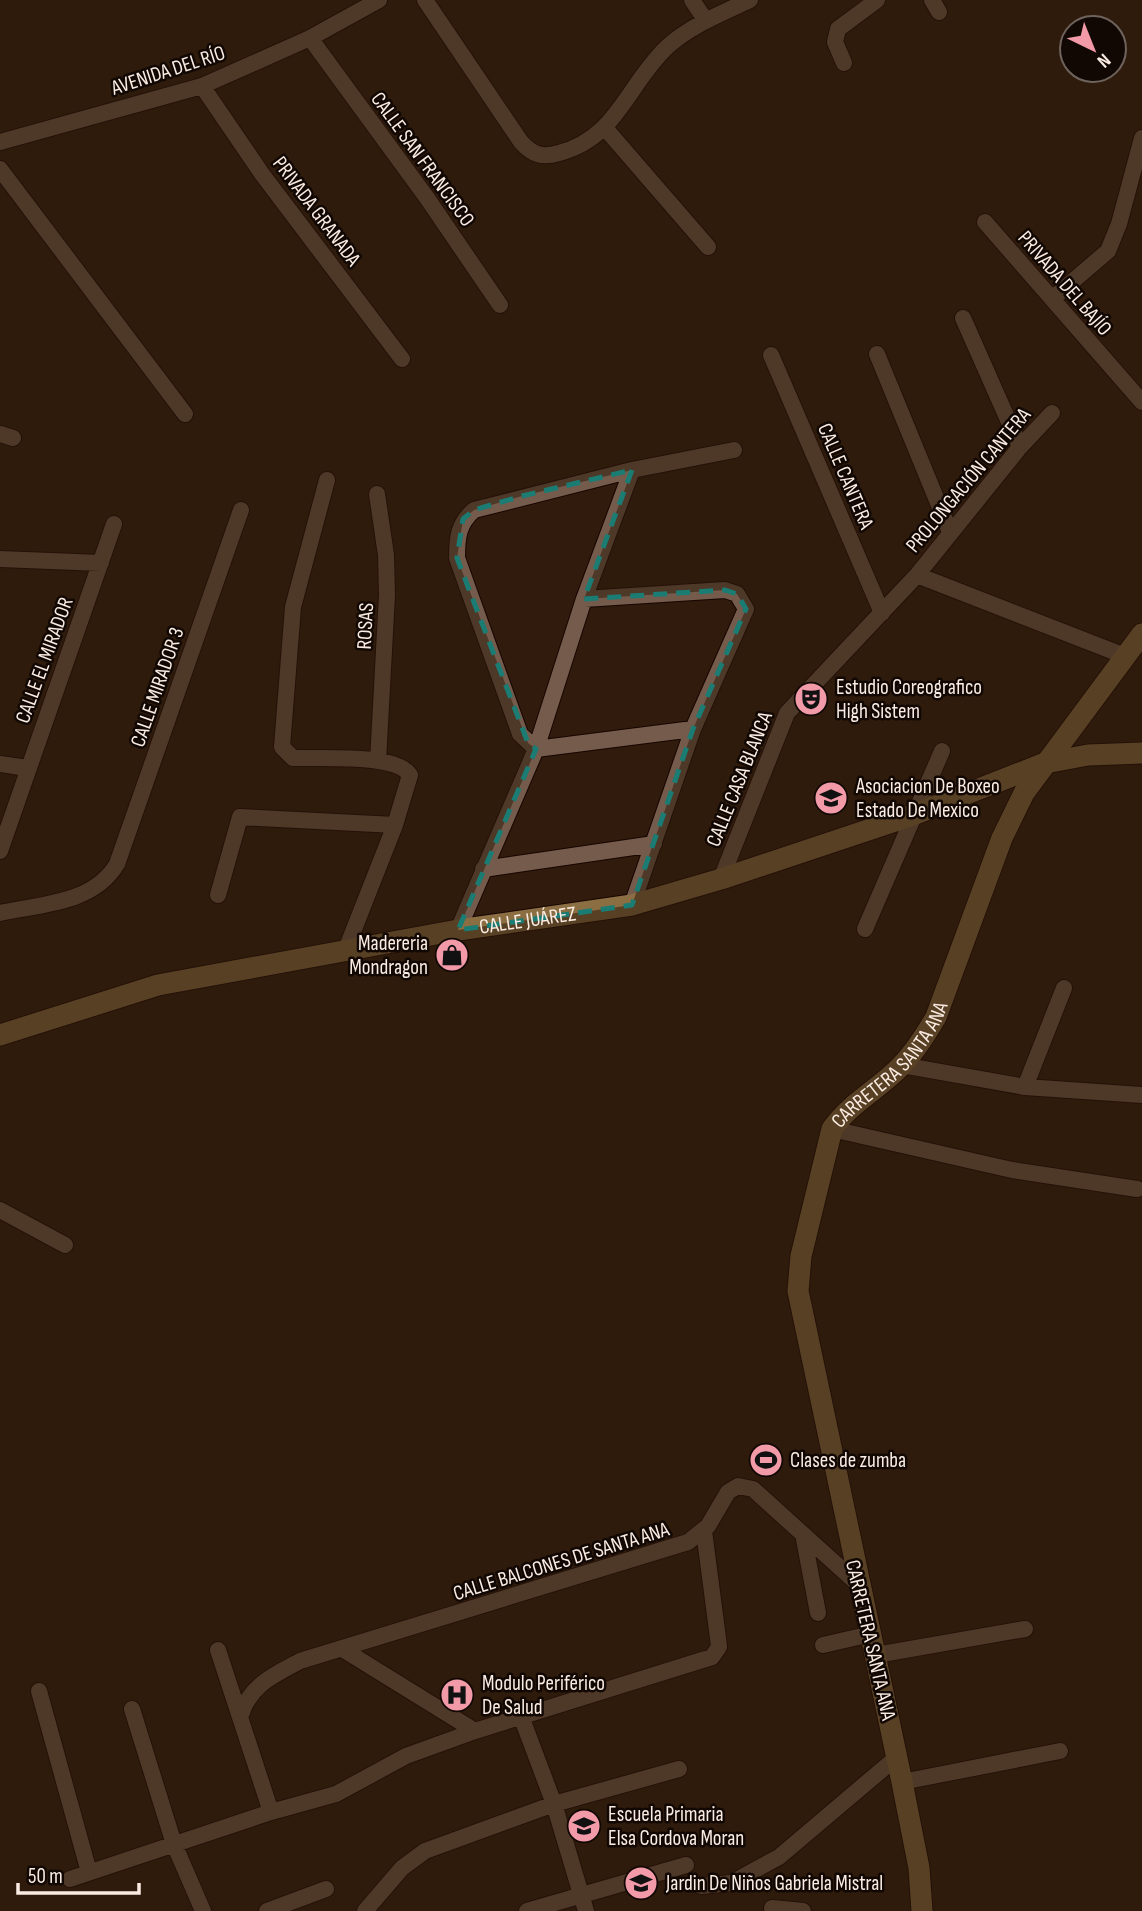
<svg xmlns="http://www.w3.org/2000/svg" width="1142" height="1911" font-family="'Sofia Sans Condensed',sans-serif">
<rect width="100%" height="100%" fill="#301b0d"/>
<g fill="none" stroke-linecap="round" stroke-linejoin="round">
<defs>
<path id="street" d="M425,0L521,142C533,155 542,158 559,153C617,138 627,85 667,47C690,26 722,13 750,0
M692,0L706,21
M932,0L939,12
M310,38L427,198L500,305
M844,63L835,42L838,29L877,0
M202,86L262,174L402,359
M605,128L708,247
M0,142L202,86L310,38L379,0
M0,169L185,414
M985,222L1142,402
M1052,299L1108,251L1119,224L1142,138
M963,318L1020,447
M877,354L950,532
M771,355L882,613
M0,434L13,438
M327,480L293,607L282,747L293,758C319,759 396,753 410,775L395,825L345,952
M377,494L386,555L387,595L378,761
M0,559L101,563
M917,575L1125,656
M584,599L725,590L737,594L746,609L693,729L632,905
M693,729L536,749L520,734L457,558C457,538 458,524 474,510L632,470L734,450
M0,764L27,768
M0,851L114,524
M483,869L654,844
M721,879L787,713L917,575L1020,447L1052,413
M218,895L240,817L395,825
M0,913C41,904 93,904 117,864L241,510
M865,929L942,751
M458,930L536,749L584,599L632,470
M902,1065L1025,1087L1142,1095
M1025,1087L1064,988
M832,1129L1012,1170L1137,1189
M0,1210L65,1245
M803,1534L818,1613
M823,1645L871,1634
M218,1650L271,1812
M344,1650L475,1731
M876,1655L1025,1629
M39,1691L89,1872
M132,1709L174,1844L203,1911
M241,1715C250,1685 274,1675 300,1661L688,1542L708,1526L728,1492L738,1486L753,1489L858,1584
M521,1716L554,1804L586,1911
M902,1782L1060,1751
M70,1879L271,1812L336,1794L406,1756L475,1731L712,1657L719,1647L718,1638L704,1531
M701,1886L731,1883L779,1857L897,1757
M772,1908L803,1911
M267,1911L326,1889
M365,1911L402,1868L425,1851L554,1804L679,1769
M527,1911L686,1865"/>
<g id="secondary">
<path id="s1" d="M0,1035L158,985L458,930L632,905L721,879L913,815L1045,763L1088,755L1142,753"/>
<path id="s2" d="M922,1911L919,1868L902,1782L798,1291L801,1256L832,1129C850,1103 879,1089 901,1066C915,1052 926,1034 936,1017L1002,838L1024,793L1142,634"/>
</g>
</defs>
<use href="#street" stroke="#170500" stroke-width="18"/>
<use href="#secondary" stroke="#170500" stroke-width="23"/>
<use href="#street" stroke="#745b4b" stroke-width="16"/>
<use href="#secondary" stroke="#8b6e42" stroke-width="21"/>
</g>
<path d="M0 0H1142V1911H0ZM632,470L584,599L725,590L737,594L746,609L693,729L632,905L458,930L536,749L528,743L457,558L463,519L474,510L522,496Z" fill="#301b0d" fill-opacity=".55" fill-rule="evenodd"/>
<path fill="none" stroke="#1b7c74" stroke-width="5" stroke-dasharray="14 9" stroke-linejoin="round" d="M632,470L584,599L725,590L737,594L746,609L693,729L632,905L458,930L536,749L528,743L457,558L463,519L474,510L522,496Z"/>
<defs>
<symbol id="theatre-disc" viewBox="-11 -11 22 22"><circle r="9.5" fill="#f39aa9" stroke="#110804"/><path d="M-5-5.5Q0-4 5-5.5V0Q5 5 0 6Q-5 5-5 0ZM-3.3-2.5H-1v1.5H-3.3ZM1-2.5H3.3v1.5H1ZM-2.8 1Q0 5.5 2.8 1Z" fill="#111"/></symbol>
<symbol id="school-disc" viewBox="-11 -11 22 22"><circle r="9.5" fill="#f39aa9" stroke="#110804"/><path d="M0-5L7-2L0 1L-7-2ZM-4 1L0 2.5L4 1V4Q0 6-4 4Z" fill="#111"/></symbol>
<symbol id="shop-disc" viewBox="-11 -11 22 22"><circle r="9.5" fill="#f39aa9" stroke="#110804"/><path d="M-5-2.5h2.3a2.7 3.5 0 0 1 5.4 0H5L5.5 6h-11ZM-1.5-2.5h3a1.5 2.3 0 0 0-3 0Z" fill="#111"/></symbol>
<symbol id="stadium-disc" viewBox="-11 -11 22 22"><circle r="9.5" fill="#f39aa9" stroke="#110804"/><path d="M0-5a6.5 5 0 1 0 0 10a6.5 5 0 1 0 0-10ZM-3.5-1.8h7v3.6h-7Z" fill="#111"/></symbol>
<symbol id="hospital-disc" viewBox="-11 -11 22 22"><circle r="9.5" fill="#f39aa9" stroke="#110804"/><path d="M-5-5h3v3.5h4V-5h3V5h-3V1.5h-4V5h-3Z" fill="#111"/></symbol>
</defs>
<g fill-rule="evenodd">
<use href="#theatre-disc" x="792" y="680" width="38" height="38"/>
<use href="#school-disc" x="812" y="779" width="38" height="38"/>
<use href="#shop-disc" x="433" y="936" width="38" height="38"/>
<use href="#stadium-disc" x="747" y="1441" width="38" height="38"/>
<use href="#hospital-disc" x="438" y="1676" width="38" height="38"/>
<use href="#school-disc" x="565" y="1807" width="38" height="38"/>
<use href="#school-disc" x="622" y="1864" width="38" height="38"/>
</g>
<g text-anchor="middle" stroke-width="5" stroke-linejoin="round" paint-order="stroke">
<g font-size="21" fill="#fbece3" stroke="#110804">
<text transform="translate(168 70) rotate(-18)" y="7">AVENIDA DEL RÍO</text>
<text transform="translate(423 159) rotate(54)" y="7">CALLE SAN FRANCISCO</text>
<text transform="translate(317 211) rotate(53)" y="7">PRIVADA GRANADA</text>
<text transform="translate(1065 283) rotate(49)" y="7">PRIVADA DEL BAJÍO</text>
<text transform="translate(846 476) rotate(67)" y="7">CALLE CANTERA</text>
<text transform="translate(968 480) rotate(-50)" y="7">PROLONGACIÓN CANTERA</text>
<text transform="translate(365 626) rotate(-87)" y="7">ROSAS</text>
<text transform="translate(44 660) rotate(-70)" y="7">CALLE EL MIRADOR</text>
<text transform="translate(157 687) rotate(-71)" y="7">CALLE MIRADOR 3</text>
<text transform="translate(739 779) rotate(-68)" y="7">CALLE CASA BLANCA</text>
<text dy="7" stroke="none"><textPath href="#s1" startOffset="541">CALLE JUÁREZ</textPath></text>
<text dy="7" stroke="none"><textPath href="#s2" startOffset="886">CARRETERA SANTA ANA</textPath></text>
<text transform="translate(561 1561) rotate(-17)" y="7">CALLE BALCONES DE SANTA ANA</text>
<text transform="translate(871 1640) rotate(77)" y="7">CARRETERA SANTA ANA</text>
</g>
<g font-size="21" fill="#fbece3" stroke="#110804" text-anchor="start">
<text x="836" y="694">Estudio Coreografico<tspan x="836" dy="24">High Sistem</tspan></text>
<text x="856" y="793">Asociacion De Boxeo<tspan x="856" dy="24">Estado De Mexico</tspan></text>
<text x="428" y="950" text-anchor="end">Madereria<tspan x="428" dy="24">Mondragon</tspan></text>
<text x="790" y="1467">Clases de zumba</text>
<text x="482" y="1690">Modulo Periférico<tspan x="482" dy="24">De Salud</tspan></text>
<text x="608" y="1821">Escuela Primaria<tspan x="608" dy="24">Elsa Cordova Moran</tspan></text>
<text x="666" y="1890">Jardin De Niños Gabriela Mistral</text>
</g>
</g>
<g transform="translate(1093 49) rotate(137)"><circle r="33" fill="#110804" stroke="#6f635d" stroke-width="2"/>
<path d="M0-5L12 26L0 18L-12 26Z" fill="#f39aa9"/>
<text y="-10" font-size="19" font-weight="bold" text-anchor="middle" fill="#fbece3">N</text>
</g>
<path d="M18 1883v10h121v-10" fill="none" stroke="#fbece3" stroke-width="3.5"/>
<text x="28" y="1883" font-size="21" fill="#fbece3" stroke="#110804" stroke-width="5" paint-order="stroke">50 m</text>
</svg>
